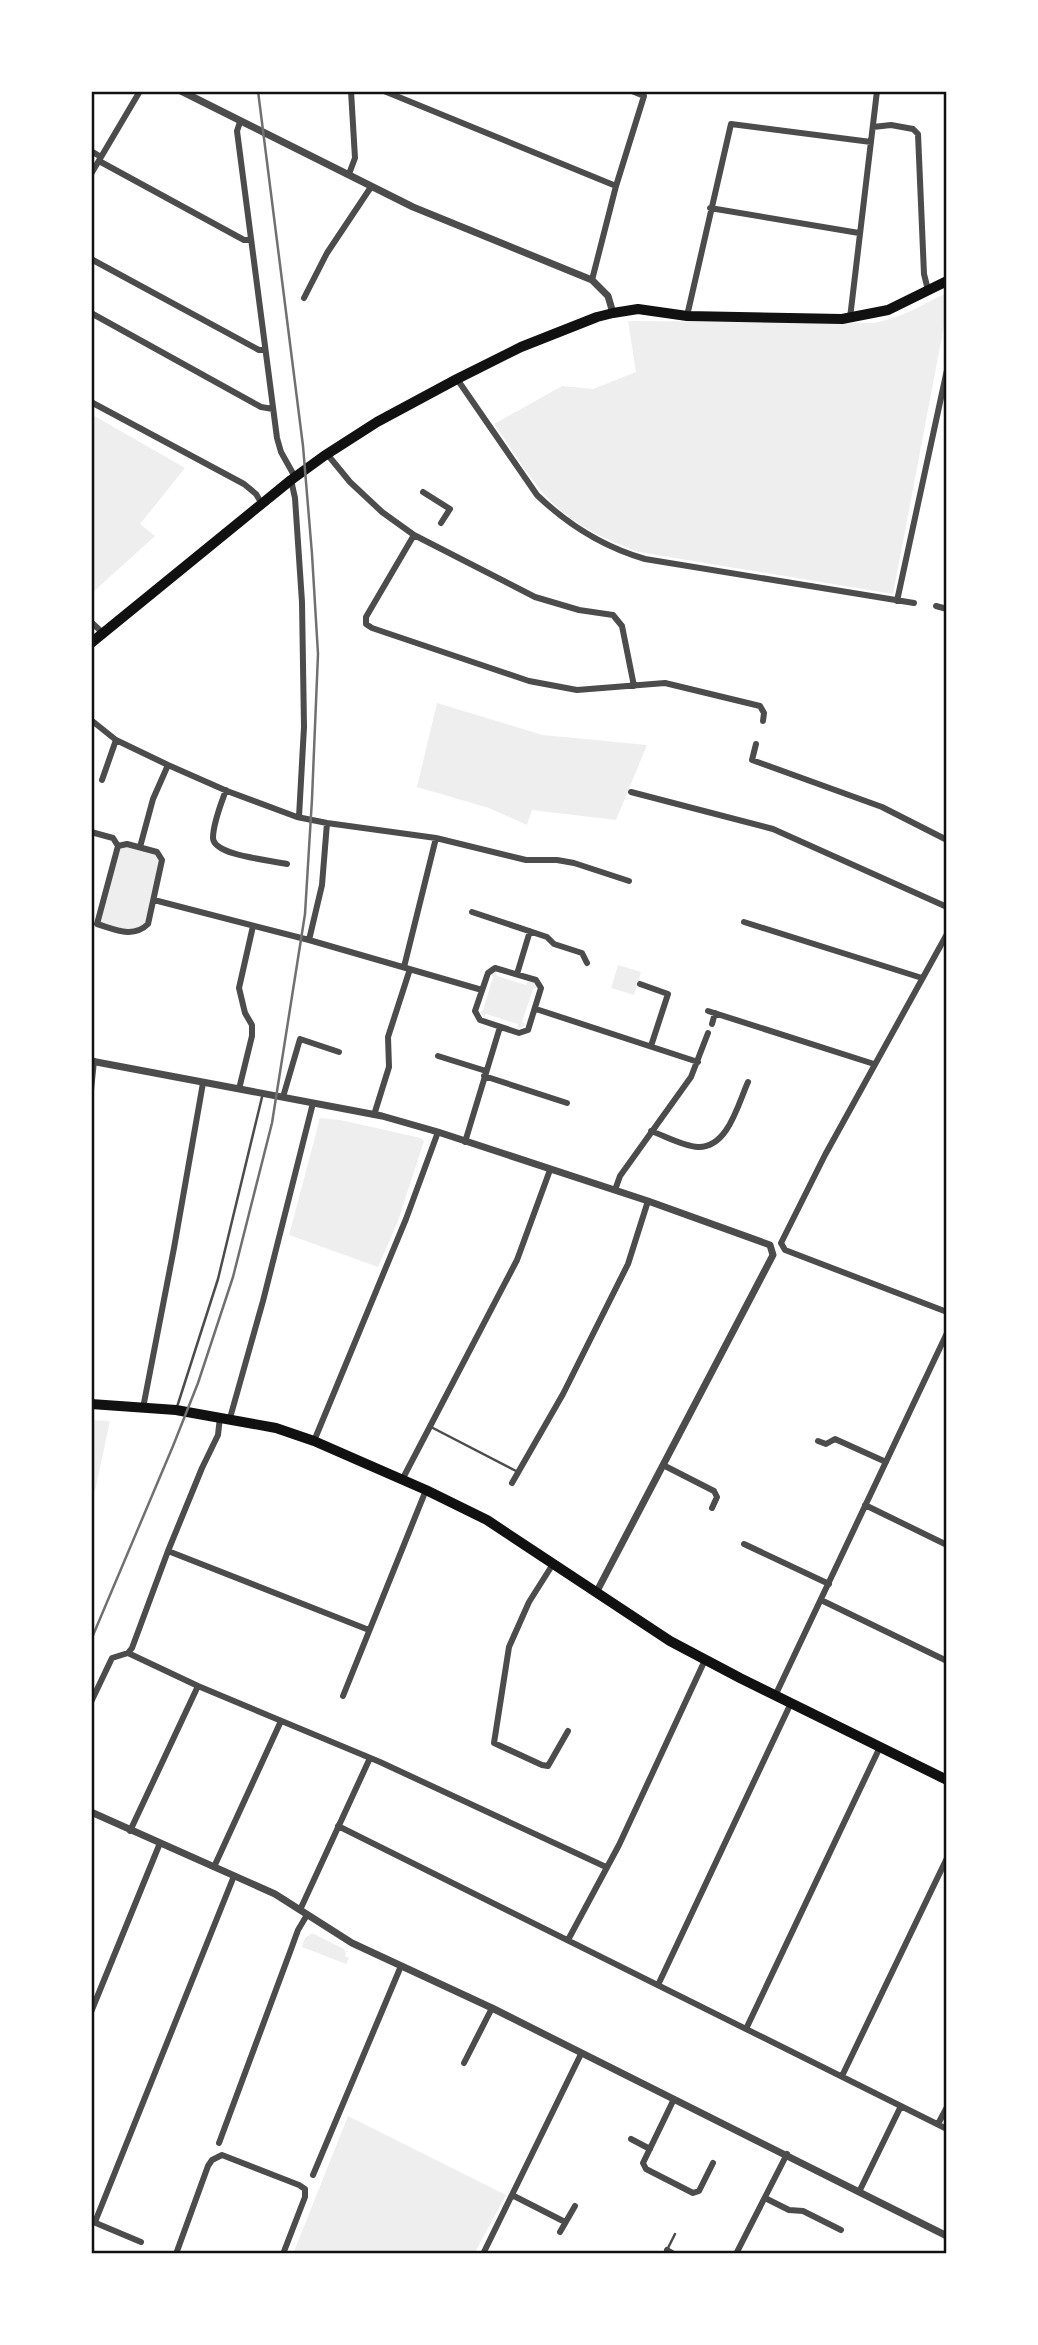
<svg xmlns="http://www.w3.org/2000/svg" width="1038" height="2345" font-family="'Zilla Slab',serif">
<rect width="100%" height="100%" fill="#fff"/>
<path fill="#eee" d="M944,294L947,295V310L893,594L639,552C611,542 585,530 561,511C534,488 514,452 494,424L562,386L593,389L636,372L628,321L873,323C899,319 921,306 944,294Z
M91,414L185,468L140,524L155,536L91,594Z
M437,703L543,735L647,745L616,820L532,810L527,825L489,808L417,787Z
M127,844L157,852L162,860L148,924L129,933L97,924L118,846Z
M618,965L641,972L634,995L611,988Z
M496,971L497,976L526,985L528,981L534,983L537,988L533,989L522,1022L526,1024L521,1028L518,1027V1024L486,1014L484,1017L480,1012L483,1010L493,977L491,974Z
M320,1118L340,1120L421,1138L424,1141L398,1221L378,1267L289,1235Z
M91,1420L110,1421L95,1491L91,1490Z
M312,1933L344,1949L346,1954L345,1956L349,1958L346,1964L302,1947L305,1938Z
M348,2116L506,2195L474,2254H293Z"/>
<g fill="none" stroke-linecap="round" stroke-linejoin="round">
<path stroke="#4c4c4c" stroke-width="2.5" d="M177,1407L218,1279L263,1093
M431,1427L518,1472
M665,2254L675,2234"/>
<path stroke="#4c4c4c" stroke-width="6" d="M384,91L616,186
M240,122L237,131L277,438L281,452L295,477
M873,127L891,125L913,129L918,134L924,274L928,290
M91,151L101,157
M99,161L244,240H251
M91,174L140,91
M349,174L355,158L351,91
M710,208L859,233
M91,259L259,350H265
M592,280L616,186L644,96L632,91
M304,298L327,253L371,187
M91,313L261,407L273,409
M687,316L731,124L871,142
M850,318L877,91
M457,379L537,495C568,525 604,547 645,559L914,603
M91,402L244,484L256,494L262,504
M327,454L350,482L382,512L414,535L535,597L579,610L613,615L622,626L634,686
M291,480L295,498L302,602L304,727L299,817
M423,492L450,509L441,523
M414,535L366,617V624L372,628L529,681L577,690L665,683L760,706L764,713L763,721
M897,601L947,370
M936,606L947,609
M91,622L104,634
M91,720L116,740L168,765L227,791L297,817L327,823L436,838L526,860H557L574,863L629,881
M756,744L752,760L882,807L947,840
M102,780L116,740
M226,790C221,804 213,823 213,838C214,856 271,860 287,864
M631,792L773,829L947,907
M91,832L113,838L118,846
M127,844L157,852L162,860L148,924C133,939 114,929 97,924L118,846Z
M140,847L153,799L168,765
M154,900L309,940L482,990
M472,912L547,937L554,944L582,953L587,963
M744,922L922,978
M947,934L825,1155L781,1243L785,1250L947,1312
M309,940L322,885L327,823
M404,967L436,838
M495,968L536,980L541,988L528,1030L519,1033L480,1020L475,1011L488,973Z
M517,974L530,931
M640,984L668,994L651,1046
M536,1009L698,1062
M708,1011L874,1064
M712,1024L715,1013
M438,1056L486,1071
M484,1076L567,1103
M239,1089L252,1036V1025L245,1013L239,988L253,926
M91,1090L94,1061
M283,1097L300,1039L339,1052
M374,1115L389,1067L388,1037L410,969
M651,1131C665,1136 683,1146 698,1147C728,1148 738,1104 748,1082
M465,1142L500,1027
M615,1190L620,1176L691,1077L708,1033
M143,1408L174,1248L203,1083
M230,1418L263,1301L313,1103
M314,1441L406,1219L438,1132
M818,1441L826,1444L835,1439L886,1462
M663,1465L714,1491L717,1497L712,1508
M402,1480L517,1260L550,1170
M512,1483L563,1394L628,1264L648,1201
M865,1505L947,1545
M744,1544L829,1584
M168,1551L369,1630
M553,1564L529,1602L509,1647L494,1743L542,1765L548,1766L568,1731
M821,1600L947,1661
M128,1653L198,1686L380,1762L606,1867
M128,1653L132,1648L168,1551L202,1468L218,1435L220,1417
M343,1696L426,1490
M775,1696L947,1333
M91,1702L112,1658L128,1653
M338,1826L947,2129
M130,1831L198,1686
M214,1867L281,1721
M300,1910L370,1758
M568,1940L619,1845L705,1660
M658,1985L791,1703
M91,2012L160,1843
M746,2029L880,1747
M464,2063L492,2008
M842,2076L947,1858
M674,2099L643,2163L646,2169L693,2193L699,2191L713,2163
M938,2124L947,2107
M631,2139L650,2149
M219,2143L290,1952L298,1930L307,1915
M313,2175L401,1966
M859,2192L901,2106
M512,2195L565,2222
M765,2198L789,2210L803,2211L841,2230
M91,2221L141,2242
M95,2222L234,1876
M560,2232L575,2206
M667,2250L674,2254
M176,2254L208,2166L212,2160L222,2155L299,2185L305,2189V2197L283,2254
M483,2254L581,2054
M736,2254L787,2154"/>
<path stroke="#4c4c4c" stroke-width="7" d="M181,91L413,207L592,280L608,296L613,313
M91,1061L382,1116L438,1132L648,1201L770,1245L773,1255L596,1593
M91,1812L275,1894L352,1943L492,2008L947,2236"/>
<path stroke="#111" stroke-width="10" d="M91,643L291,480L324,456L377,422L457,379L521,347L597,317L613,313L638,309L687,316L842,319L888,310L947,281
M91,1404L176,1410L276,1428L314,1441L426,1490L487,1520L670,1641L740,1678L947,1780"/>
<path stroke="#707070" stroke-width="2.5" d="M91,1640L173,1446L198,1383L233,1277L272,1123L305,914L312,799L318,654L312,554L303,446L258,91"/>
</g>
<rect width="1038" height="2345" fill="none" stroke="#ffffff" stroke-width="186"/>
<rect x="93" y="93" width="852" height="2159" fill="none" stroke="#111" stroke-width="2.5"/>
</svg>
